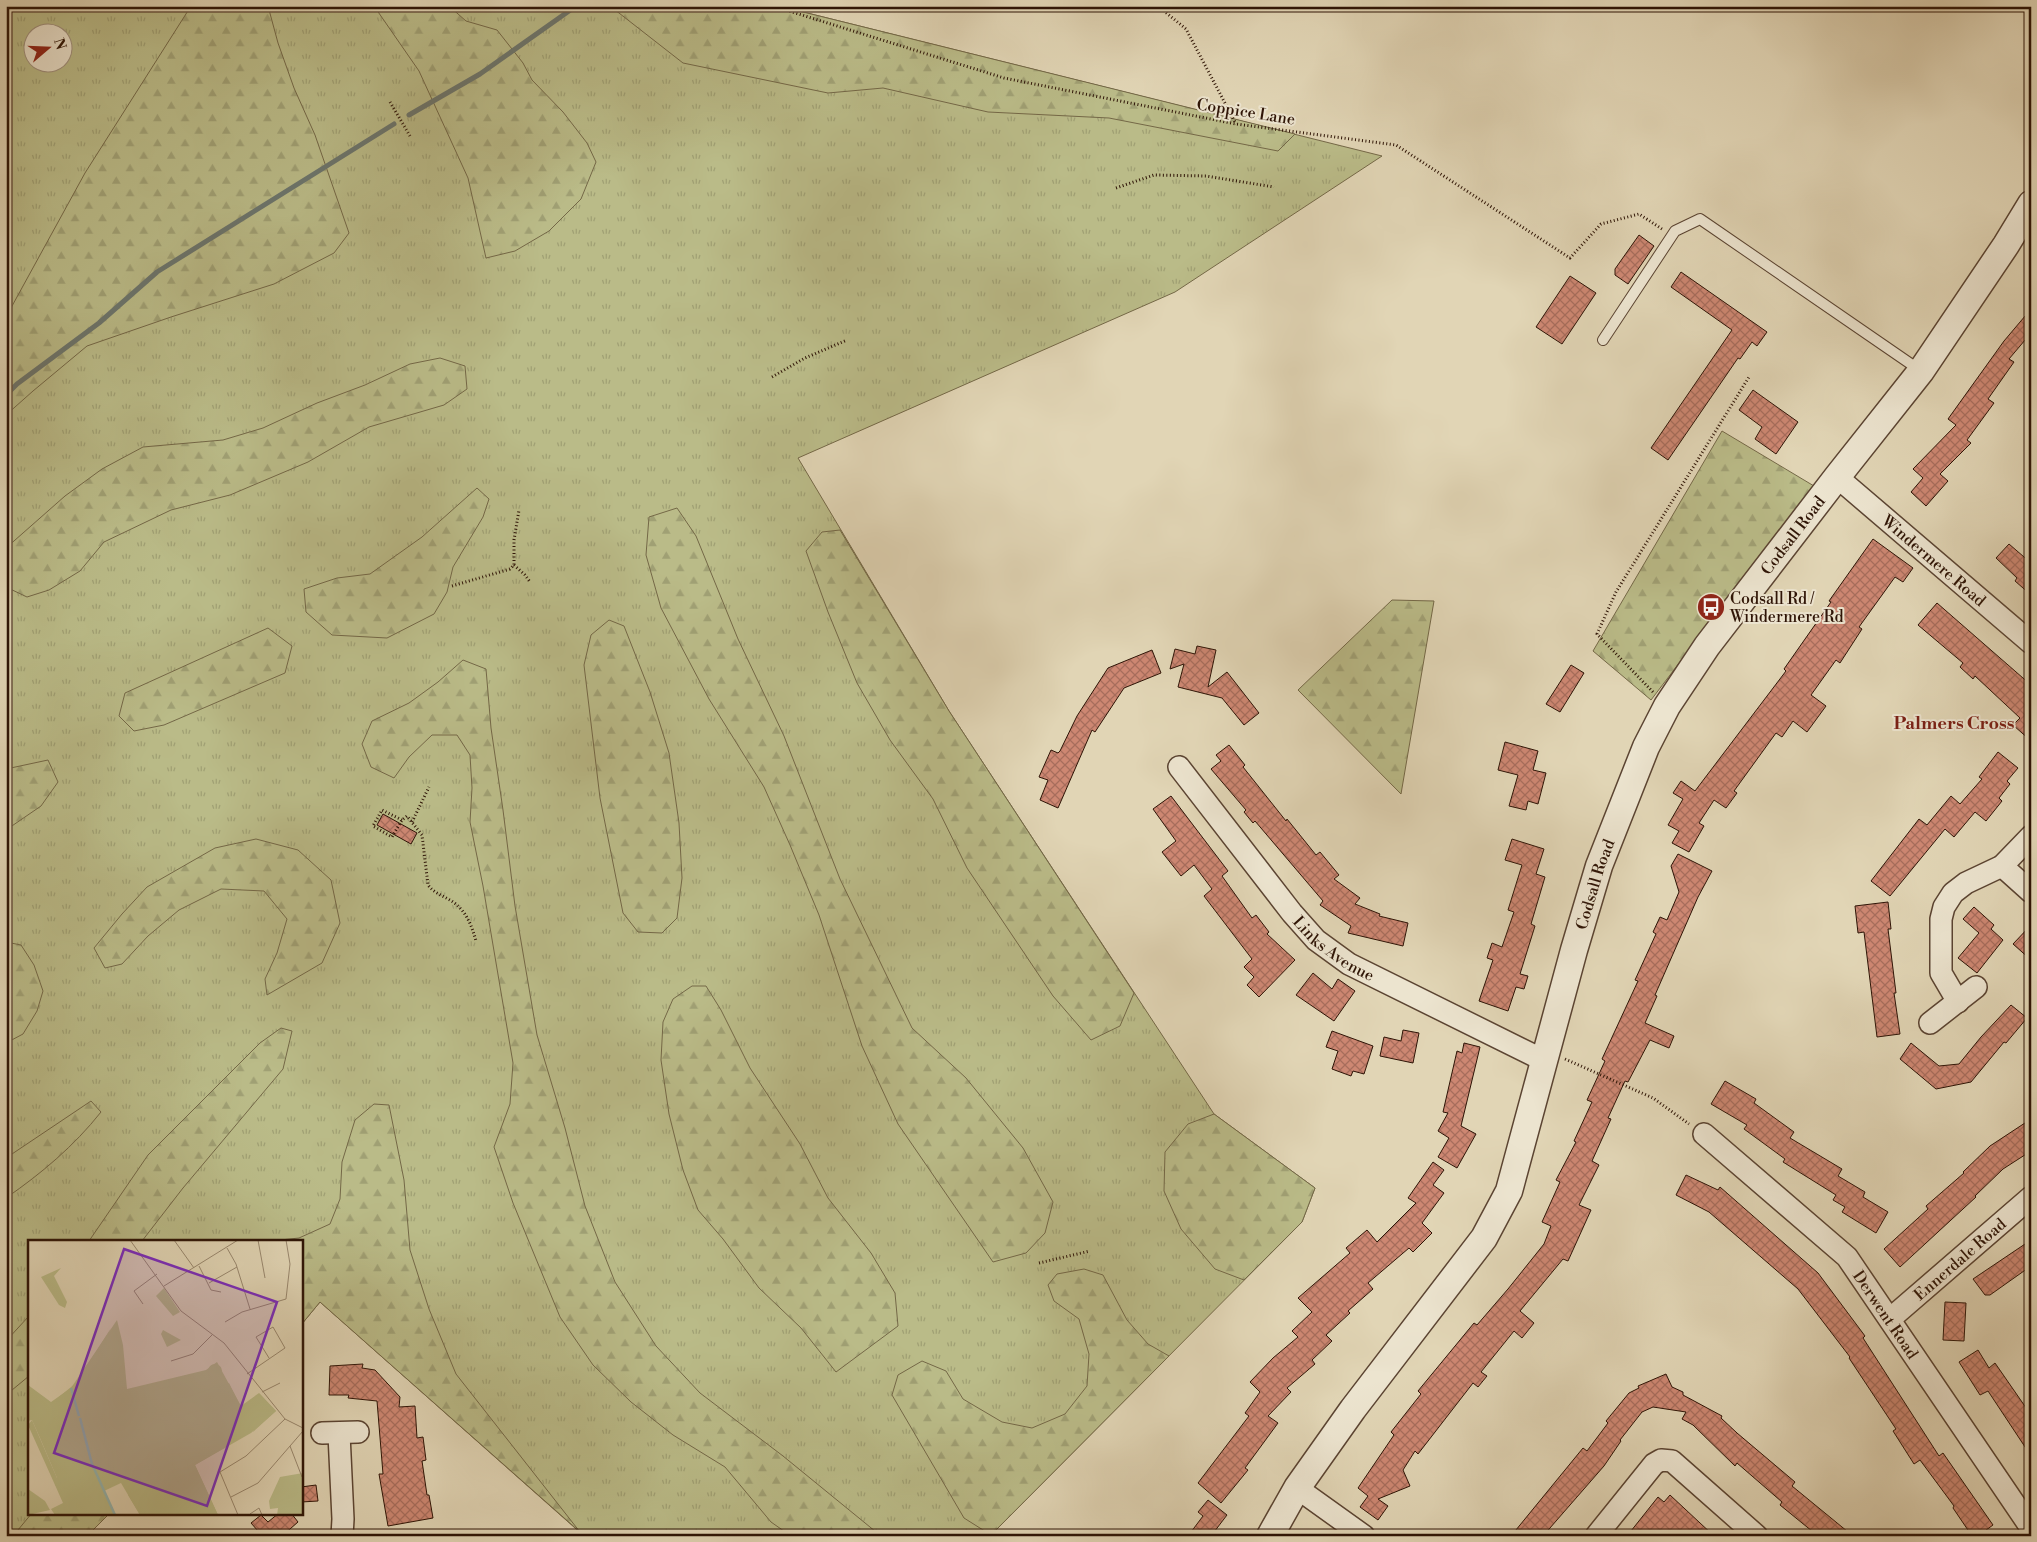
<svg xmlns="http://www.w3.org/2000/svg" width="2037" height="1542" font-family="'Libre Bodoni',serif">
<defs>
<pattern id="grass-tufts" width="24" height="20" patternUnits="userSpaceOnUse" patternTransform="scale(1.25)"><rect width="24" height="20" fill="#babb88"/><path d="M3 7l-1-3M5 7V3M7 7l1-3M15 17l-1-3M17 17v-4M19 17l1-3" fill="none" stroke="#a0a074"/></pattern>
<pattern id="forest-firs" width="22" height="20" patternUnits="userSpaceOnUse" patternTransform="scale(1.25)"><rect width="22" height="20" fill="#babb88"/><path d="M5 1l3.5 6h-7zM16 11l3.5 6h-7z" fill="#a0a074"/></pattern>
<pattern id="building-cross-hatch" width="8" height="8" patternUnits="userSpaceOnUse" patternTransform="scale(1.25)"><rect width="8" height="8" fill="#cd8772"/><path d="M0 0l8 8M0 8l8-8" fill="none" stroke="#a76d5c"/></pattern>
</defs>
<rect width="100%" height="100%" fill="#e1d5b5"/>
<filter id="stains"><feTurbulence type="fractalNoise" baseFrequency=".004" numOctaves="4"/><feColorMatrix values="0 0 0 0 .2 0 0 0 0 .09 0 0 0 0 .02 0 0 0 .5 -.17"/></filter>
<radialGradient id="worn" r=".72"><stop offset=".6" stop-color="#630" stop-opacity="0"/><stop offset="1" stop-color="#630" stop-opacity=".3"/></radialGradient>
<path fill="url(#grass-tufts)" stroke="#746847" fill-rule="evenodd" d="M6,6H779L1382,156L1175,292L798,458L949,711L1214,1114L1315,1188L1302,1222L991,1535L992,1536H584L320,1302L301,1325V1241H29V1513H110L87,1536H6ZM32,32H62V62H32Z"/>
<path fill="url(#forest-firs)" stroke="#746847" d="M191,6H268L278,43L294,88L315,135L349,233L334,253L274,284L171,317L87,346L33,391L6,415V317L85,173Z
M374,6H449L466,21L497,30L523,63L532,80L563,112L587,143L596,162L581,199L549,231L515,251L486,258L468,178L419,71Z
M610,6H779L1295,134L1278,151L1109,118L988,112L883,88L828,93L683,63Z
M440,358L465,366L467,389L444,405L369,427L308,462L230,495L171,510L104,542L80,571L49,590L27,597L6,587V548L65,496L102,469L143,447L223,440L263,428L317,403L365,385L410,364Z
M1722,431L1814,486L1651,700L1593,651Z
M477,488L489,499L483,517L453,567L447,592L434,614L387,638L332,635L306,612L304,589L337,578L370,574L422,537Z
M677,508L696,536L738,639L784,736L840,879L912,1028L966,1078L1023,1148L1053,1202L1045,1233L1026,1253L993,1262L898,1124L862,1046L819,915L790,845L764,787L709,699L661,608L646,555L649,517Z
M840,530L949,711L1134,993L1120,1026L1091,1040L1053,996L967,868L933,799L890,740L857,683L828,612L806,551L822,532Z
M1392,600L1434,601L1401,794L1298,690Z
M609,620L624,626L650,692L669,753L679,823L682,878L677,918L662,933L638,932L623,913L600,798L584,665L591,635Z
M268,628L292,646L285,673L164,725L134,731L119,716L125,693Z
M463,660L486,669L491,728L503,810L515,906L537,1035L565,1128L585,1206L615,1282L656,1346L700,1393L783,1456L881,1536H791L771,1522L725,1467L673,1435L631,1402L593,1365L560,1317L513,1203L494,1147L510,1104L513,1063L483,886L470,822L472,788L470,755L457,735H432L409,757L394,778L371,767L362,744L372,721L409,703L438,682Z
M48,760L58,782L41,806L6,830V769Z
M256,839L298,850L331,880L340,923L322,963L267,995L265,979L277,953L287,919L264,891L221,889L179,910L148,936L122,964L105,968L94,948L122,914L147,887L215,848Z
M6,942L21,945L34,965L43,991L37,1011L23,1034L6,1043Z
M692,986H706L721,1010L750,1068L800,1144L828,1198L871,1253L895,1293L898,1326L836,1372L801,1328L759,1288L723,1239L698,1210L683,1170L669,1114L661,1060L663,1022L673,999Z
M281,1028L292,1031L283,1069L183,1188L142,1241H89L148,1155L260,1043Z
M91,1101L101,1112C74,1146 42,1173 6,1198V1158Z
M374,1104L389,1105L404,1180L410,1250L429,1309L456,1374L580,1532L320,1302L301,1325V1241H271L299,1238L330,1224L340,1199L342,1162L355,1120Z
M1214,1114L1315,1188L1302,1222L1244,1280L1215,1269L1181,1229L1164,1191L1165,1152L1188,1124Z
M1084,1269L1103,1275L1127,1320L1148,1344L1169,1356L991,1535L964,1518L892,1395L898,1375L922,1361L946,1371L963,1399L1002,1422L1032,1428L1065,1414L1087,1386L1089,1354L1079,1319L1054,1301L1048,1285L1057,1274Z
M29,1316V1376L6,1395V1341Z
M32,1513H110L87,1536H13Z"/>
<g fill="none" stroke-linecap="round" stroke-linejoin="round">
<path stroke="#6c766e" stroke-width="5" d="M409,115L480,74L576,6
M6,395L17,384L99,323L157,272L394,124"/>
</g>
<path fill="url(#building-cross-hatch)" stroke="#2e1406" d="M1639,235L1654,246L1628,284L1615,275V269Z
M1681,272L1767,332L1757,346L1752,342L1740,359L1738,358L1668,460L1651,448L1732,330L1671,287Z
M1570,276L1596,293L1562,344L1536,327Z
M2031,309V333L2009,359L2014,362L1988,399L1994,403L1967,440L1971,443L1940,474L1948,481L1926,506L1911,492L1923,478L1913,469L1956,425L1948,419L2004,341Z
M1753,390L1798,422L1776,454L1755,439L1762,427L1739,410Z
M1873,539L1913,568L1903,582L1895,577L1859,627L1862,629L1840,663L1836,660L1811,695L1826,706L1807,732L1793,721L1782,737L1776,733L1734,791L1737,793L1726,808L1714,800L1699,823L1704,826L1689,852L1672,843L1679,831L1668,825L1683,799L1673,793L1681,781L1695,791L1786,671L1784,669L1831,602L1829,601Z
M2009,544L2031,563V595L2015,581L2017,578L1996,558Z
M1937,603L2031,685V741L2013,725L2020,718L1975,676L1973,679L1960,667L1963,663L1918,625Z
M1197,646L1216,650L1208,687L1227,672L1259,713L1244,725L1222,698L1178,687L1184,664L1170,669L1175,649L1195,654Z
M1152,650L1161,673L1124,688L1095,732L1092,730L1058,808L1040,800L1048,780L1039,777L1051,750L1058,753L1060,751L1077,716L1108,668Z
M1571,665L1584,673L1560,712L1546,704Z
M1505,742L1538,751L1533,770L1546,773L1538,804L1528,801L1526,810L1509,806L1518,775L1498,770Z
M1229,745L1245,765L1243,767L1286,821L1287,819L1316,855L1320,852L1339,875L1334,879L1360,898L1355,904L1380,914L1379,916L1408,923L1403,946L1348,933L1351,926L1320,905L1323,901L1255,821L1253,823L1244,812L1246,810L1211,769L1221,761L1216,755Z
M1998,752L2018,768L2007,781L2010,784L1999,798L2002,801L1986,821L1975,812L1954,837L1945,829L1890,896L1871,881L1919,819L1927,825L1951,796L1960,804L1982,779L1979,777Z
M1171,796L1228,871L1222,876L1252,918L1256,915L1269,932L1267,934L1295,960L1259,997L1247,985L1254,977L1244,967L1252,959L1204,896L1212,889L1194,865L1181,876L1162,852L1176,841L1153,809Z
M383,814L417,833L411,844L377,825Z
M1512,839L1544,849L1536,874L1545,877L1531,924L1535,926L1520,974L1528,976L1524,989L1516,987L1508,1011L1479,1001L1493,960L1487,958L1492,943L1502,947L1514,912L1508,910L1522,865L1505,860Z
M1678,854L1712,871L1698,897L1655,995L1657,996L1645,1023L1674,1036L1669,1048L1650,1040L1628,1082L1625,1081L1608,1118L1611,1119L1592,1161L1599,1165L1579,1205L1591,1210L1568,1261L1563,1259L1520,1311L1534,1323L1522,1338L1514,1331L1481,1372L1487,1376L1478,1387L1473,1383L1418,1454L1415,1451L1403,1470L1410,1486L1378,1499L1388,1506L1378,1520L1360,1507L1368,1496L1358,1488L1394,1435L1391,1432L1421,1394L1418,1391L1474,1323L1477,1325L1508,1289L1544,1244L1551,1226L1542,1222L1560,1182L1556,1180L1576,1142L1574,1141L1592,1102L1587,1100L1605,1061L1602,1059L1638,981L1635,980L1656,934L1653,932L1660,917L1667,920L1679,892L1671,866Z
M1888,902L1891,929H1888L1896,993H1894L1900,1034L1877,1037L1864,932L1858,933L1855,906Z
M1974,907L1994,925L1991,929L2003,940L1977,973L1958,958L1979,933L1963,919Z
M2031,925V960L2013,944Z
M1313,973L1332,989L1338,979L1355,991L1334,1021L1296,995Z
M2011,1005L2027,1018L2006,1043L2004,1042L1971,1082L1936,1089L1900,1059L1911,1043L1939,1066L1959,1064L1981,1037Z
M1403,1030L1419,1033L1413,1063L1380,1056L1384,1037L1401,1041Z
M1332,1031L1373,1046L1364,1074L1353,1071L1351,1076L1332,1069L1338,1051L1326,1047Z
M1464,1043L1480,1047L1461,1126L1476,1134L1457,1168L1438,1157L1449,1138L1438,1131L1448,1113L1443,1112L1457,1051L1462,1053Z
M1725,1081L1756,1099L1754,1103L1794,1132L1790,1138L1842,1169L1838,1176L1865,1192L1863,1197L1888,1212L1876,1233L1842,1212L1845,1207L1833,1200L1836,1195L1783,1162L1785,1159L1744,1129L1747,1125L1711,1104Z
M2031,1119V1151L2003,1169L1975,1196L1976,1197L1900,1267L1884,1249L1928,1209L1926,1206L1964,1173L1963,1172L1990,1146Z
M1433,1162L1444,1170L1433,1185L1444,1193L1422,1223L1432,1233L1413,1252L1409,1248L1368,1283L1373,1289L1348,1311L1350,1313L1326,1335L1332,1341L1312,1360L1315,1364L1287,1388L1291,1392L1268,1416L1278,1423L1245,1468L1248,1470L1221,1503L1198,1483L1249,1416L1245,1413L1260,1392L1250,1382L1273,1358L1298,1337L1292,1331L1312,1312L1298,1298L1350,1253L1346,1248L1367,1230L1377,1242L1416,1203L1408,1198Z
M1686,1175L1718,1190L1720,1187L1818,1273L1865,1336L1863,1338L1939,1456L1943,1453L1993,1525L1978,1536H1972L1953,1508L1954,1506L1920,1460L1914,1464L1893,1431L1896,1429L1849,1358L1850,1357L1798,1289L1709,1212L1676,1195Z
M2031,1240V1266L1990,1295H1985L1973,1279Z
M1945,1302L1966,1303L1964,1341L1943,1340Z
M1978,1350L1989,1368L1995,1363L2031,1415V1456L1988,1391L1980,1395L1959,1362Z
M363,1364L362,1368L375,1370L400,1397L399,1407L415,1406L417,1438L423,1437L426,1460L422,1461L427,1495H429L433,1518L388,1526L379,1474H383L377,1401L348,1398L349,1395H329L330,1366Z
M1666,1374L1672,1387L1683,1392V1395L1722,1416L1721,1418L1737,1433L1795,1482L1792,1486L1853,1536H1818L1780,1505L1782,1502L1737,1463L1735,1466L1693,1425L1682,1419L1686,1412L1653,1407L1642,1412L1620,1440L1621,1441L1604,1466L1543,1536H1511L1583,1448L1587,1451L1608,1423L1606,1421L1629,1393L1639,1388L1638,1386Z
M316,1485L318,1501L301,1502V1487Z
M1670,1495L1714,1536H1627L1658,1497L1664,1502Z
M1208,1500L1227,1515L1211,1536H1188L1203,1516L1198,1512Z
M279,1513H291L298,1522L282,1536H252L258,1531L251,1523L261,1515L268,1522Z"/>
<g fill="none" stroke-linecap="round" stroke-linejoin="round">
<defs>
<path id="service" d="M1603,340L1675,231L1700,219L1921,371"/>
<g id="minor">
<path id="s1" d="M1837,477L2031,643"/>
<path id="s2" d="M1179,767L1292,913L1316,940L1349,964L1545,1061"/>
<path d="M2002,866L2031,892"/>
<path d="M1958,1002L1941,973V919L1944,907L1953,893L1966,883L2002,866L2031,836"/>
<path d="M1930,1023L1976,987"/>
<path id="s3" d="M1704,1134L1847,1257L2031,1528"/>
<path id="s4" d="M1890,1319L2031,1197"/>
<path d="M322,1433L358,1432"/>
<path d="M339,1434L343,1519L342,1536"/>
<path d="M1297,1488L1364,1536"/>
<path d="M1596,1536L1654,1464L1661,1460L1672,1461L1757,1536"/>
</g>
<g id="tertiary">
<path id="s5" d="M1270,1536L1297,1488L1353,1409L1484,1238L1509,1191L1574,950L1599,866L1646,747L1667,706L1707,646L1837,477L1921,371L2006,245L2031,204"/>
</g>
</defs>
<use href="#service" stroke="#5b4432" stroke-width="12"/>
<use href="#minor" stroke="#5b4432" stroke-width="24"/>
<use href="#tertiary" stroke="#5b4432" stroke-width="29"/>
<path stroke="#2e1406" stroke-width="3" stroke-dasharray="1 2.5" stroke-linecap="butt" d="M773,6L1004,78L1236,124L1396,145L1570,258L1601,224L1639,214L1662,229
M1158,6L1186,29L1236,124
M390,102L410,136
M1116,188L1154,175L1206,176L1274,187
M772,377L805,358L847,340
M514,565L525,575L530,582
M452,586L510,569L514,565V540L519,510
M1653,692L1597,634L1616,592L1749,377
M402,820L382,810L373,826L392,837L402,820L407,816L422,835L428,885C433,892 441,895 448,899C465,908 471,923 476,941
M412,822L429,787
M1565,1059L1653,1098L1689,1124
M1039,1263L1090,1251"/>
<use href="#service" stroke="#ece4cf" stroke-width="10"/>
<use href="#minor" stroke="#ece4cf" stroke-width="21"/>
<use href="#tertiary" stroke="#ece4cf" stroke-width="26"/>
</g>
<defs>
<symbol id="bus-disc" viewBox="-11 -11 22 22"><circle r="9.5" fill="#8f2418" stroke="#ece4cf"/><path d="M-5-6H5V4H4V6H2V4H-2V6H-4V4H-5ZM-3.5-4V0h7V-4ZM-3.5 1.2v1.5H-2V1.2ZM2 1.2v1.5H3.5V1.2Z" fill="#fff"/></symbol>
</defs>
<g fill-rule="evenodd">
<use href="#bus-disc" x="1695" y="591" width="32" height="32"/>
</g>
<g text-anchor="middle" stroke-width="4" stroke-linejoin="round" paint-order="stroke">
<g font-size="16" fill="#2e1406" stroke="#ece4cf">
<text transform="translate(1246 111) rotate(9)" y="6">Coppice Lane</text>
<text dy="6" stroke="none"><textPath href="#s5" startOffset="1144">Codsall Road</textPath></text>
<text dy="6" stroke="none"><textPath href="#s1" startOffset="128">Windermere Road</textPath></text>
<text dy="6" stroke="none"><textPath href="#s5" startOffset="739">Codsall Road</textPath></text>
<text dy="6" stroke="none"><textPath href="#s2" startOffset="240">Links Avenue</textPath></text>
<text dy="6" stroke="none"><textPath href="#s4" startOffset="92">Ennerdale Road</textPath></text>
<text dy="6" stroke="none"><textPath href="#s3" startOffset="258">Derwent Road</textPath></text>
</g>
<g font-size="16" fill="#2e1406" stroke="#ece4cf" text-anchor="start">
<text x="1730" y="604">Codsall Rd /<tspan x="1730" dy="18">Windermere Rd</tspan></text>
</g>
<g font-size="18" font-weight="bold" fill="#7a1f14" stroke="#ece4cf">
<text x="1954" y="729">Palmers Cross</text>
</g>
</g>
<g transform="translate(28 1240)">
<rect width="275" height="275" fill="#e1d5b5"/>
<path d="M89,80L95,105L99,149L178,130L189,122L213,166L231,153L248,171L223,193L167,225L190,275H112L93,243L76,251L87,275H27L23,269L35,263L27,245L29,238L12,198L4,180L0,181V145L23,162L43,148Z" fill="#babb88"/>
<path d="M33,28L26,36L39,62L37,68L31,65L13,37ZM136,48L152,72L145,76L128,56ZM83,88L55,147L21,165L48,143ZM135,90L153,100L139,107L133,94ZM180 131a7 7 0 1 1 14 0a7 7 0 1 1-14 0ZM164,134L167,140L161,142L123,151L107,149ZM201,143L213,167L195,172L193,167L202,161L203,155L198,151L190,152L189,148ZM182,149L186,157L169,162L99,166L103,162L159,157ZM231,153L248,171L225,192L236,163ZM60,159L65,162L68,173H47L24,180L46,164ZM185,168L191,176L170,185L148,180V176ZM221,169V178H214L204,188L176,202L157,203L117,192L114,195L117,200L112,202L107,189L175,195L189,191ZM124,172L140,177V181L112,177L108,173ZM78,179L81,182L86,228L84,233L75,214ZM4,180L29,238L42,256L27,245L0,185ZM34,186H61L66,230L33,194L31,187ZM198,207L167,225L190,275H186L161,234L159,222L149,213L178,214ZM125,210L133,214L134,220L124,217L123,236L118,220ZM37,217L48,226L58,260L36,231ZM138,220L142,221L174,275H164L162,263ZM139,241L144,249L153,275H148ZM126,242L130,246L136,275H130L119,257L118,246ZM104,249L109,252L118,275H112L100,255Z" fill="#babb88"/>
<path d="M0,249L17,261L22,270L0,275Z" fill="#babb88"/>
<path d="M275,233V275H249L250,268L242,269L241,261L252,237Z" fill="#babb88"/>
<path d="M275,251V275H260V256Z" fill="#babb88"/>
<path fill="none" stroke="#95b8b3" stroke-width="2.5" d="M43,148L51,176M52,178L64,224L87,275"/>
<path fill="none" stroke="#99886f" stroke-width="1" d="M102,0L153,71L196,103L257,179L275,188M146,0L166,28M230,0L237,38M199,8L208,24L222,69M171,26L183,50L193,52M181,43L209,27M136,46L210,0M115,64L106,51L129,34M197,82L214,72L258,59L262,24L258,0M143,121L165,114L184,95M219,134L257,108L245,87L228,97L241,118M234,152L252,143M262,206L274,237M203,257L230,243L275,191M222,274L231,268L234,275M210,275L192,232L218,216L257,179"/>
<path fill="#7b2cbf" fill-opacity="0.15" stroke="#7b2cbf" stroke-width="2.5" d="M96,9L249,62L179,266L26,213Z"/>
<rect width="275" height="275" fill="none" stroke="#2e1406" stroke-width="2.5"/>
</g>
<rect width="2037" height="1542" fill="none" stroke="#e1d5b5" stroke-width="25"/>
<rect x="8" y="8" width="2022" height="1527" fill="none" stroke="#2e1406" stroke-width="2.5"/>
<rect x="12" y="12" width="2012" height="1517" fill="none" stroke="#2e1406"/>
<g transform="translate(48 48) rotate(71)"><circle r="24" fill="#ece4cf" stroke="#a0917f"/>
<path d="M0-4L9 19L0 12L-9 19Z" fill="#8f2418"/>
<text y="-8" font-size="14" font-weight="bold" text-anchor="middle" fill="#2e1406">N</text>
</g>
<rect width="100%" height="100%" filter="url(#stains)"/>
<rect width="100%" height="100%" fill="url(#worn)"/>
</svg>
